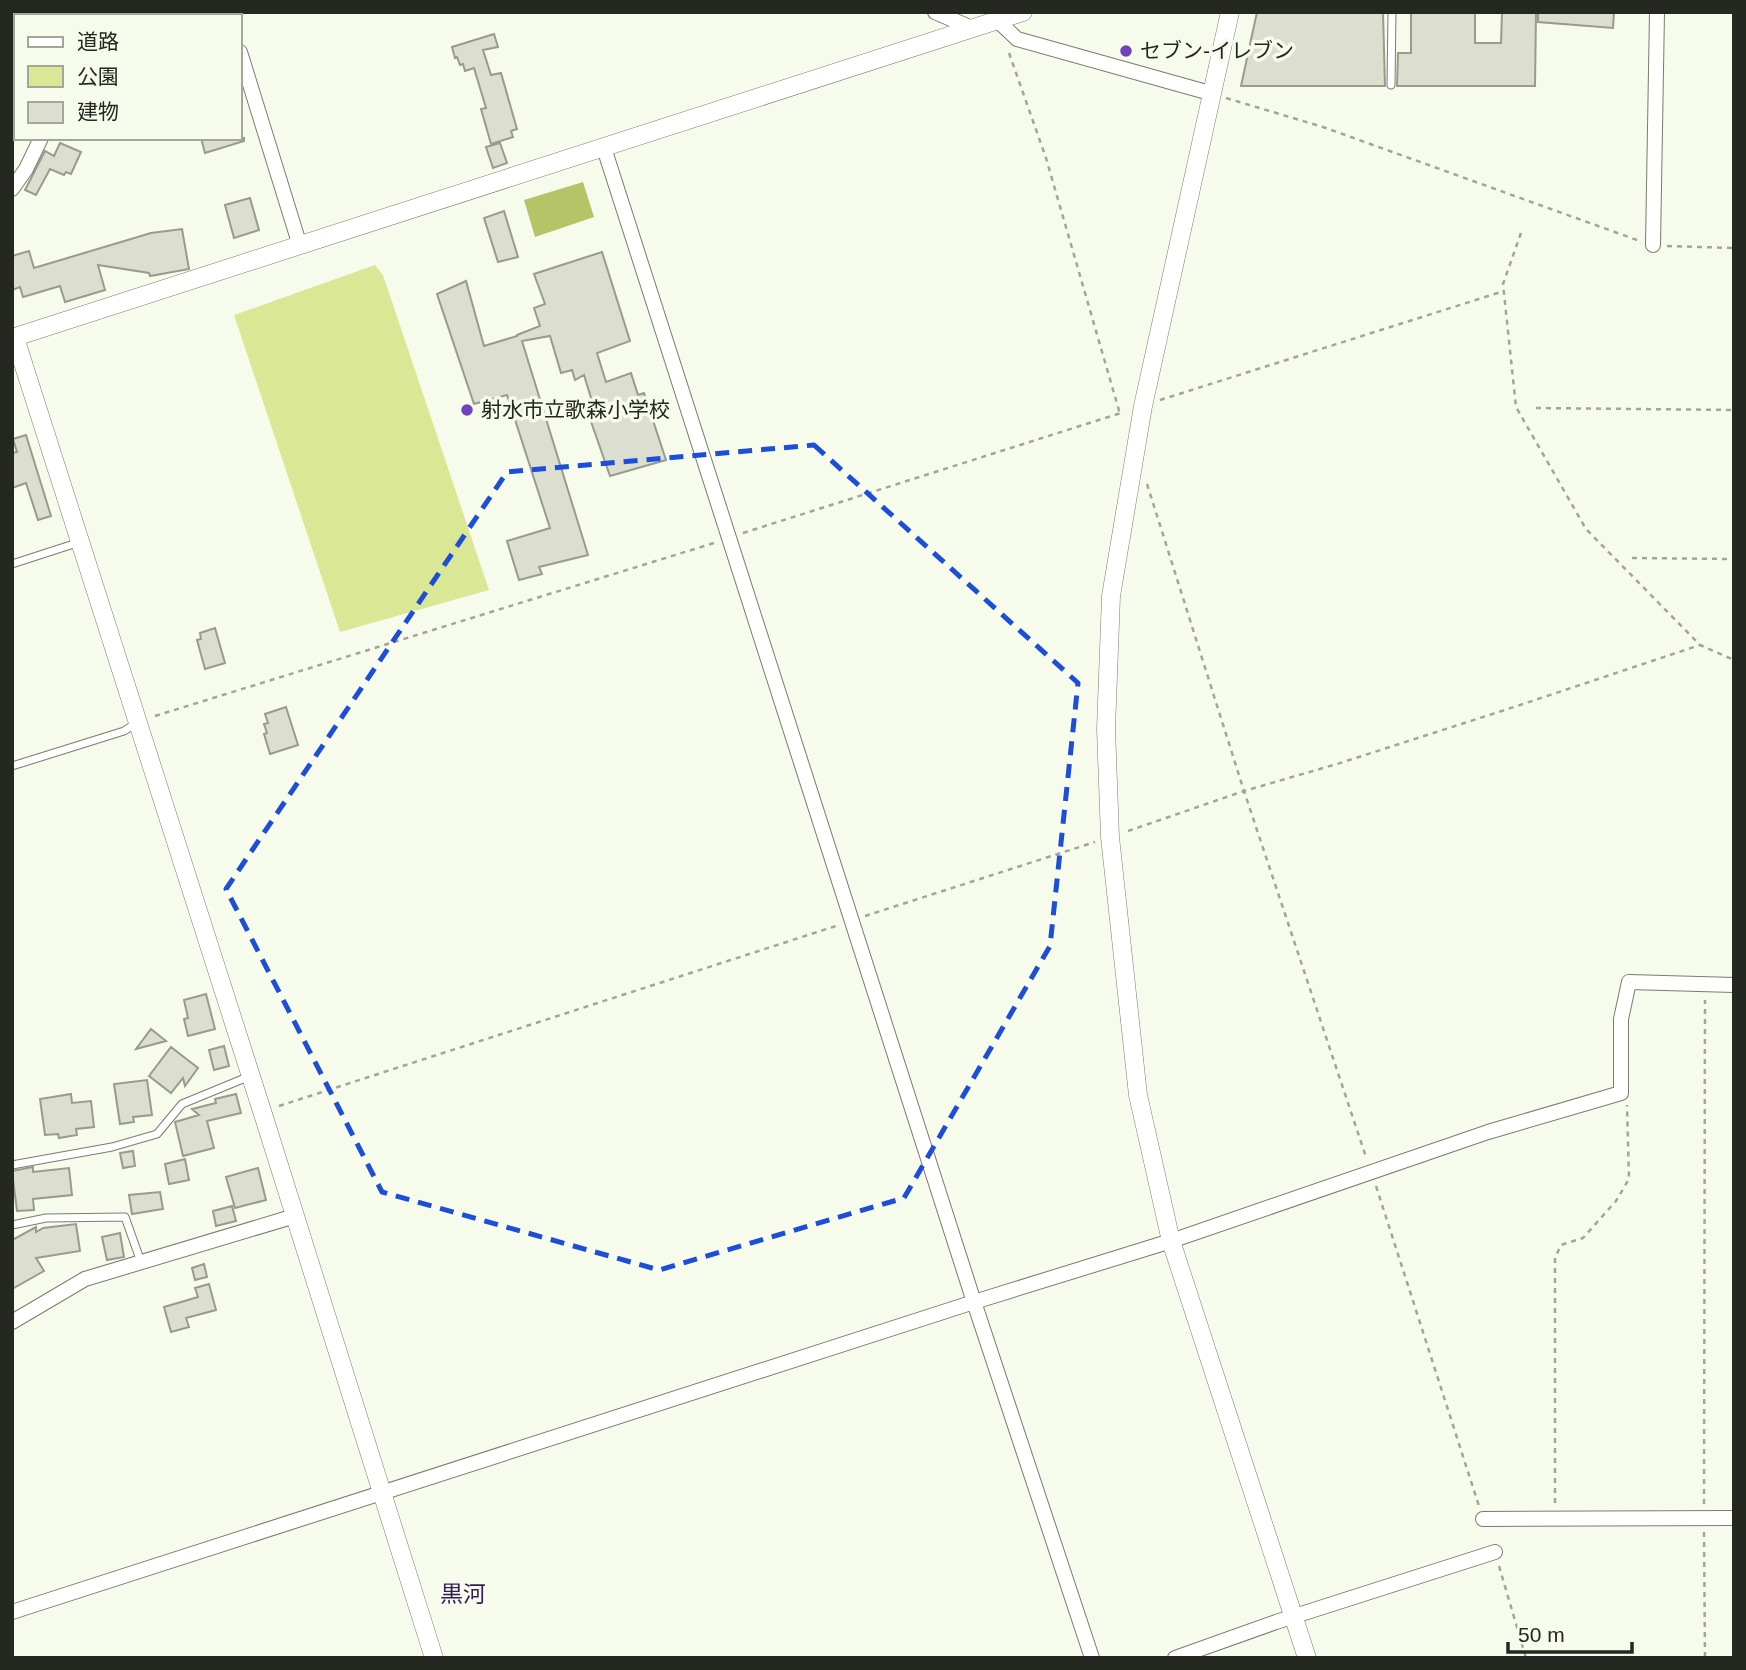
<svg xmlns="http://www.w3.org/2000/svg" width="1746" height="1670" font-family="Arial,'Noto Sans JP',sans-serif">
<rect width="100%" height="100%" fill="#f7fbeb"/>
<path fill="#dae895" d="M375,265L383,275L489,590L340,632L234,315Z"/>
<path fill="#b5c466" d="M583,182L594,217L535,237L524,200Z"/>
<path fill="#dcdfd0" stroke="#989b8d" stroke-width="2" d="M1257,12H1383L1385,86H1241Z
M1411,12H1475V43H1501L1502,12H1536L1535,86H1397L1398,53H1411Z
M1538,12H1614L1613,28L1538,22Z
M494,34L498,47L483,50L491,75L501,73L517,129L511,131L513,137L491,144L481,109L486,108L474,68L465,71L463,64L460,65L457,57L455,58L452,47Z
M201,138H244V141L205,153Z
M60,143L81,152L71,174L66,172L64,175L50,169L36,195L25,190L45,151L54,156Z
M500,143L507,163L493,168L486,147Z
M250,198L259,230L234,238L225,205Z
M504,211L518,257L498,262L484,218Z
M182,229L189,269L150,276L149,273L98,265L105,290L65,302L60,286L23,297L20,287L12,290V256L29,251L34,268L151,233Z
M602,252L630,341L597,353L606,382L631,373L638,395L644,393L666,460L610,476L588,413L595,411L584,375L575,380L572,370L561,373L550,336L522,341L588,555L539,567L542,574L519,580L507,541L550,528L507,395L474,404L437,294L466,281L484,346L517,336V335L540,326L534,308L545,304L534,274Z
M26,435L51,516L38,520L26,483L12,488V453L17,452L13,439Z
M215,628L225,663L205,669L197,640L201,639L200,633Z
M286,707L298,745L270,754L264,734L267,733L264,724L268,723L265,714Z
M206,994L215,1029L188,1036L184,1019L188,1018L184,1000Z
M151,1029L166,1041L136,1049Z
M224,1046L229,1066L214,1070L209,1050Z
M171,1047L198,1068L185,1086L183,1078L171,1093L149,1076Z
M147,1080L152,1115L133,1117L134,1122L120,1124L114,1084Z
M71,1094L72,1103L91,1101L94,1127L76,1129L77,1135L59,1138L58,1134L45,1135L40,1099Z
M236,1094L241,1113L207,1121L214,1148L183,1156L175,1122L199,1115L192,1109L216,1103L215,1099Z
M133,1151L135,1166L123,1168L120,1153Z
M185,1159L189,1180L169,1184L165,1164Z
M33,1167V1172L69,1168L72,1195L33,1199L34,1210L17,1211L12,1171Z
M258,1168L266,1200L235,1208L226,1177Z
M160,1192L163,1209L132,1214L129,1195Z
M232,1206L236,1221L216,1226L213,1211Z
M76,1224L80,1251L36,1258L44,1271L12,1289V1240L36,1227V1232L43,1228Z
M120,1233L124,1257L107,1260L102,1237Z
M204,1264L207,1277L195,1280L192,1268Z
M209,1284L216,1310L186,1318L189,1327L171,1332L164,1307L198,1297L195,1288Z"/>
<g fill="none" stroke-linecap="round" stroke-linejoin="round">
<defs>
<path id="service" d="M1391,85L1392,12
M12,564L80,542
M12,766L124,731L138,722
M12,1165L112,1147L157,1134L182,1104L250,1076
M12,1225L46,1218L125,1217L141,1262"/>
<path id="minor" d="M74,12L75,16
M227,12L228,16
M935,12L974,29
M998,21L1017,39L1210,93
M240,52L300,246
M604,148L974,1302L1092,1658
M12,189L26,169L41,138
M1653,245L1657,12
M12,1322L85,1279L295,1216
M1483,1519L1734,1518
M12,1612L974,1302L1171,1241L1488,1132L1621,1093V1019L1629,982L1734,985
M1175,1658L1276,1622L1495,1552"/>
<path id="tertiary" d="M1230,12L1143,406L1111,596L1106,729L1110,837L1138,1095L1171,1241L1307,1658
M12,338L1023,12
M15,338L262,1111L434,1658"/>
</defs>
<use href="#service" stroke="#797c6e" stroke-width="9"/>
<use href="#minor" stroke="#797c6e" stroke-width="16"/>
<use href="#tertiary" stroke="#797c6e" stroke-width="19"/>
<path stroke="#a2a69a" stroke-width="2.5" stroke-dasharray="5 5" stroke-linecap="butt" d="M1009,53L1046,158L1120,414
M1226,98L1323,127L1637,240
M1521,233L1503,284L1516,407L1586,529L1700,645L1734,660
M1667,246L1734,248
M1160,400L1504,291
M1536,408L1734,410
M1147,484L1244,791L1366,1157
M743,533L1124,412
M1632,558L1734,559
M155,716L714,543
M1128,831L1244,791L1337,764L1514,707L1700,645
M865,916L1095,842
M279,1106L839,925
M1376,1186L1479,1506
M1555,1503V1258L1561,1245L1583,1238L1616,1201L1629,1179L1627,1105
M1704,1504L1705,1000
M1704,1532L1705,1658
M1499,1566L1526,1658"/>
<use href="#service" stroke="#fff" stroke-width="7"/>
<use href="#minor" stroke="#fff" stroke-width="14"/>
<use href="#tertiary" stroke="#fff" stroke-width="18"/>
</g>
<path fill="none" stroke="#1d4ed8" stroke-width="5" stroke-dasharray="14 9" stroke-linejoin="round" d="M814,445L1078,683L1050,946L904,1198L659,1270L382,1192L226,889L507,472Z"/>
<g fill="#7143bb" stroke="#f7fbeb" stroke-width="2.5">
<circle cx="1126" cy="51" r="7"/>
<circle cx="467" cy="410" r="7"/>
</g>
<g text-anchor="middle" stroke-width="7" stroke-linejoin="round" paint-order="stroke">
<g font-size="21" fill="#252721" stroke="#f7fbeb" text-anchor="start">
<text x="1140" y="58">セブン-イレブン</text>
<text x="481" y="417">射水市立歌森小学校</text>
</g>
<g font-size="23" fill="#331d57" stroke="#f7fbeb">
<text x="463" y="1602">黒河</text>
</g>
</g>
<rect width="1746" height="1670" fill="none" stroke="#252721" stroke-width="28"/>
<rect x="14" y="14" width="228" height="126" fill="#f7fbeb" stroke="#a3a69a" stroke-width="2"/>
<rect x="28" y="37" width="35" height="10" fill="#ffffff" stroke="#a3a69a" stroke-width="2"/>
<text x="77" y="49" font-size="21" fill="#252721">道路</text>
<rect x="28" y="66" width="35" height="21" fill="#dae895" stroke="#a3a69a" stroke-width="2"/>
<text x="77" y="84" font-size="21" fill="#252721">公園</text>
<rect x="28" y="102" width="35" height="21" fill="#dcdfd0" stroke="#a3a69a" stroke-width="2"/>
<text x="77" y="119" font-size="21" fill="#252721">建物</text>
<path d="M1508 1642v10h124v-10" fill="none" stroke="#252721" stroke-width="3.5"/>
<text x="1518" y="1642" font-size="21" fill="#252721" stroke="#f7fbeb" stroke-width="5" paint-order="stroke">50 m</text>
</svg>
